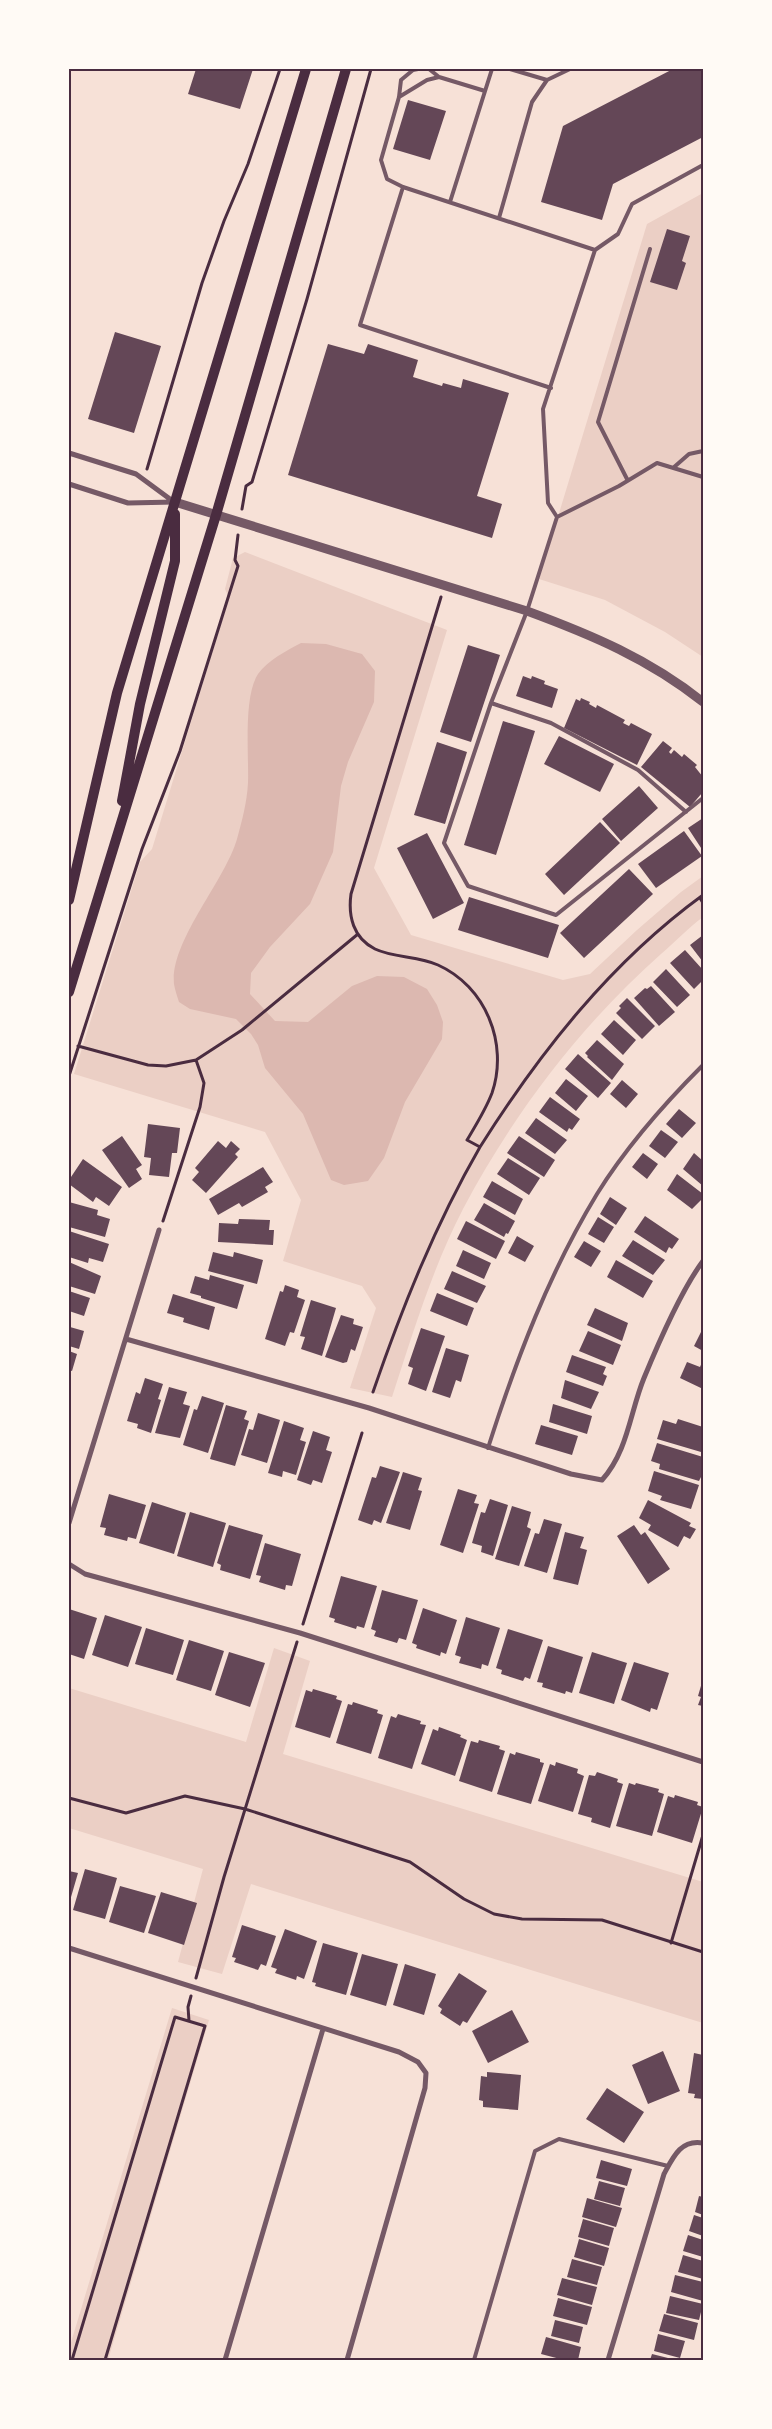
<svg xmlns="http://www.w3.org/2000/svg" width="772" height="2429" font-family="'Archivo Narrow',sans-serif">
<rect width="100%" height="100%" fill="#f7e1d7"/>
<path fill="#ebcfc5" d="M703,193V657L665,632L605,600L539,579L647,224Z
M245,552L447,630L374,868L411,935L563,980L590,974L637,930L681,892L703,876V917C688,928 675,942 661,954C579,1027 514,1113 463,1209C432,1269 413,1333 392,1397L350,1388L376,1308L362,1286L283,1261L301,1200L265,1132L74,1074L140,862L152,849L229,598L225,589L233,558Z
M274,1648L310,1661L283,1754L703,1882V2023L251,1884L222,1974L178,1962L203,1869L69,1828V1688L246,1742Z
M172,2008L209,2020L108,2360H69V2349Z"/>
<path fill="#dcb8b0" d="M301,643L326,644L362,654L375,671L374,702L348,762L341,786L333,852L310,904L270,947L251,973L250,994L275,1021L308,1022L352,986L377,976L404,977L427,989L437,1005L443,1022L442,1039L405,1102L384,1158L368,1181L344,1185L331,1180L303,1114L265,1068L258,1045L251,1034L236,1019L190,1009L179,1002C177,996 175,990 174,984C170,941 225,881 237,839C242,821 247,802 248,783C249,756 243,697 258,674C268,660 286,651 301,643Z"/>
<path fill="#644757" d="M196,69H253L240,109L188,94Z
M673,69H703V137L613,184L602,220L541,202L563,126Z
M408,100L446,111L430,160L393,149Z
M667,229L690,236L682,261L686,263L677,290L650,282Z
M115,332L161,346L134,433L88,419Z
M328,344L364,354L368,344L418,360L413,377L442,386L443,383L461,388L463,379L509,393L477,496L502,504L492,538L288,475Z
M468,645L500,655L471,742L440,732Z
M523,676L531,679L532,676L545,681L544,684L558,689L552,708L516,696Z
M581,698L590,702L589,704L596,708L597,705L625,720L623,723L629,726L631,723L652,734L637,765L564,728L576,699L580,701Z
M503,721L535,731L496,855L464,845Z
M559,736L614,764L600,792L544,764Z
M663,741L672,748L669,752L671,754L674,750L682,757L684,754L697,765L695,767L703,777V794L702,793L690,807L641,767Z
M437,742L467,752L445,824L414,815Z
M639,786L658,808L621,841L602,819Z
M703,818V851L688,828Z
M600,822L620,843L564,895L545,874Z
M684,831L702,856L656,888L638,864Z
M427,833L464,903L433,919L397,848Z
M629,869L653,894L584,958L560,933Z
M469,897L559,925L548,958L458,930Z
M703,935V962L690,945Z
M685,950L703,970V980L694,989L670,963Z
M666,969L690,995L677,1007L653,982Z
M651,986L675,1012L659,1026L634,998L645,988L647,989Z
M627,998L655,1026L642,1039L616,1013L621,1008L619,1006Z
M614,1020L636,1040L623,1055L601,1034Z
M597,1040L624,1064L612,1080L587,1057L588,1056L585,1053Z
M578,1054L611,1083L598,1098L565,1069Z
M566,1079L588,1096L576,1111L555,1093Z
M622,1080L638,1094L626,1108L610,1094Z
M550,1097L580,1119L572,1130L569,1128L567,1132L539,1112Z
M679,1109L696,1123L682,1138L666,1124Z
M536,1118L567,1140L555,1154L525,1133Z
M148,1124L180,1128L177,1153H172L169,1177L149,1175L151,1158L144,1157Z
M661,1130L678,1142L665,1158L649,1146Z
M122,1136L142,1165L136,1169L142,1179L129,1188L102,1150Z
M519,1136L555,1160L544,1177L507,1153Z
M218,1141L226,1148L231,1141L240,1149L235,1154L238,1157L206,1193L192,1180L199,1172L195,1168Z
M643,1153L658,1164L647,1179L632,1167Z
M694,1153L703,1161V1186L683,1169Z
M508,1158L540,1178L529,1195L497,1174Z
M83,1159L122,1187L109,1206L96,1197L93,1202L69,1184V1180Z
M263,1167L273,1182L265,1187L268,1192L242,1207L239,1203L218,1215L209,1199Z
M677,1174L703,1194V1198L692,1209L667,1190Z
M492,1181L523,1199L515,1215L483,1197Z
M610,1197L627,1208L616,1225L600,1214Z
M69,1202L98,1210L97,1215L110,1219L105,1237L69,1227Z
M484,1203L515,1221L508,1234L506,1233L504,1237L474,1220Z
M645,1216L679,1239L672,1249L669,1247L666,1253L634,1232Z
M598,1217L614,1227L604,1243L588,1234Z
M239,1219L270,1220L269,1230H274L273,1245L218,1242L219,1223L238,1224Z
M466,1221L505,1241L496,1259L457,1239Z
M69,1231L109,1244L103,1262L89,1258L88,1263L69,1257Z
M517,1236L534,1246L525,1262L508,1253Z
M633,1240L665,1260L653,1275L622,1256Z
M584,1241L601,1251L591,1267L574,1257Z
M463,1250L491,1263L484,1279L456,1266Z
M213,1252L233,1257L234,1252L263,1260L257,1284L208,1271Z
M616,1260L653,1281L643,1298L607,1277Z
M69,1262L101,1276L95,1294L69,1286Z
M452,1271L486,1286L477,1303L444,1289Z
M210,1275L244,1285L237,1309L201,1298V1296L190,1293L195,1276L209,1280Z
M285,1285L299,1290L297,1297L305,1300L294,1333L290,1332L285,1346L265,1339L280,1291L283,1292Z
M69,1291L90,1298L84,1316L69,1311Z
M437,1293L474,1308L467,1326L430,1311Z
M173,1294L215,1307L209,1330L183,1322L184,1318L167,1313Z
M311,1300L336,1308L322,1356L301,1349L305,1337L300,1336Z
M595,1308L628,1323L622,1341L587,1325Z
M341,1315L354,1319L353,1324L363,1327L355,1351L351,1349L347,1362L343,1363L325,1357Z
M69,1322L71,1323L70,1327L84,1331L79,1349L69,1346Z
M421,1328L445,1336L426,1391L408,1384L413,1368L408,1366Z
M703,1328V1351L694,1346Z
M588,1331L621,1345L613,1365L579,1351Z
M446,1348L469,1355L461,1382L456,1380L450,1398L432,1392Z
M69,1351L77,1354L72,1371L69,1370Z
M572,1355L606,1367L603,1374L607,1376L603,1386L566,1372Z
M703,1360V1389L680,1378L687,1362L700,1367Z
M145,1378L163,1384L158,1399L161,1400L151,1433L137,1428L138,1424L127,1421L136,1392L140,1394Z
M565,1380L599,1392L591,1409L561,1398Z
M169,1387L187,1392L183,1404L190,1406L180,1438L155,1433Z
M202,1396L224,1403L208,1453L183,1445L194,1409L197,1410Z
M553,1404L592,1416L587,1434L549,1422Z
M226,1405L247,1411L244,1419L249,1421L235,1466L210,1459Z
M258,1413L280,1420L267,1463L241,1455L249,1429L253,1430Z
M678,1419L703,1427L701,1452L657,1439L663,1420L676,1424Z
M284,1421L304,1428L300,1440L306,1442L296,1475L283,1471L282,1477L268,1473Z
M541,1425L578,1436L572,1455L535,1444Z
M313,1431L330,1437L326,1450L332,1452L322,1483L313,1480L311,1485L297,1480Z
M657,1443L703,1457V1473L699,1481L659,1469L660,1464L651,1461Z
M380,1466L400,1472L381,1523L374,1520L372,1525L358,1520L372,1477L376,1478Z
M654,1471L699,1485L691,1509L660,1500L662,1496L648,1491Z
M403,1472L422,1478L418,1490L422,1491L410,1530L386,1523Z
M458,1489L477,1495L474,1503L479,1504L463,1553L440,1545Z
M109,1494L146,1505L136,1539L128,1537L127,1541L104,1535L106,1528L100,1527Z
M490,1499L508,1505L493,1556L481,1552L482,1546L472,1543L481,1512L485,1513Z
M648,1500L691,1523L689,1526L696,1529L690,1539L684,1536L678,1547L648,1530L651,1525L639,1518Z
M152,1502L186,1513L174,1554L139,1543Z
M512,1506L531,1512L527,1527L531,1529L519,1566L495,1559Z
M190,1512L226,1523L213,1567L177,1556Z
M544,1519L562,1524L547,1573L524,1566L535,1533L539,1534Z
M229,1525L263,1535L250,1579L220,1570L221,1565L217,1563Z
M634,1525L641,1535L645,1532L670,1569L648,1584L617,1536Z
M565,1532L584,1537L580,1548L587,1550L578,1585L553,1579Z
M265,1543L301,1554L292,1586L286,1585L285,1590L259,1582L261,1576L256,1575Z
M341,1576L377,1586L364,1628L357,1626L356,1629L334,1622L335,1619L329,1617Z
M382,1590L418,1600L406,1640L399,1638L397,1643L374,1636L376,1631L371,1629Z
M423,1608L457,1620L446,1654L441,1652L440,1656L416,1648L417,1645L412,1643Z
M69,1609L97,1618L84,1659L69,1654Z
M105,1615L142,1627L128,1667L92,1655Z
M466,1617L500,1628L488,1666L482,1664L481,1669L459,1663L461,1657L455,1655Z
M146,1628L184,1640L173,1675L135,1664Z
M508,1629L543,1640L530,1679L525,1677L523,1681L501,1674L502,1670L496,1668Z
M189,1640L224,1651L211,1691L176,1680Z
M548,1646L583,1657L572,1693L566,1691L565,1694L542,1687L543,1683L537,1682Z
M229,1652L265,1663L250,1707L215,1695Z
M592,1652L627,1663L614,1704L579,1693Z
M634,1662L669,1673L657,1710L651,1708L650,1712L621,1700Z
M703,1679V1706L698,1705L701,1697L698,1696Z
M313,1689L337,1696L336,1699L342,1701L330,1738L295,1727L306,1690L312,1692Z
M353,1702L378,1710L377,1713L383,1715L371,1754L336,1743L348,1704L352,1705Z
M398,1714L421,1721L420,1724L426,1725L412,1769L378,1758L391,1716L396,1718Z
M439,1727L461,1735L460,1737L467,1740L455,1776L421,1764L433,1729L438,1731Z
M479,1740L500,1746L499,1749L505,1751L492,1792L459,1781L471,1741L478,1743Z
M516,1752L540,1759V1762L544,1763L531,1804L497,1794L510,1753L515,1755Z
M556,1762L578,1769L577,1773L584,1776L573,1812L538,1801L550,1764L555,1766Z
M597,1772L618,1779L617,1782L623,1784L610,1828L591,1822L592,1818L578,1814L589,1775L595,1776Z
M629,1783L635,1785L636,1783L659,1789L658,1792L664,1794L652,1836L616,1826Z
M675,1795L698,1802L697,1805L703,1807L692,1843L657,1832L668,1796L674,1798Z
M85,1869L117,1878L105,1919L73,1910Z
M69,1871L78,1873L69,1904Z
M120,1886L156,1896L144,1933L109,1922Z
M161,1892L197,1903L184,1945L148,1933Z
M242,1925L276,1936L266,1966L261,1964L258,1970L234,1962L236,1958L232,1957Z
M285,1929L317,1941L304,1979L297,1976L296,1980L275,1973L277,1969L271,1967Z
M323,1943L358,1953L346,1995L315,1986L316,1983L312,1982Z
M362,1954L398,1964L386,2006L350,1995Z
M405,1964L436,1974L424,2015L393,2005Z
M459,1973L487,1991L467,2023L463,2021L460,2026L440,2013L442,2009L438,2006Z
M512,2010L529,2042L488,2063L472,2031Z
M663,2051L680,2091L648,2104L632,2065Z
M694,2053L703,2055V2099L694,2098L695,2094L688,2093Z
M487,2072L521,2075L518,2110L483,2107V2101L479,2100L481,2076L487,2077Z
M607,2088L644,2112L624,2143L586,2119Z
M601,2160L632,2169L627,2186L596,2178Z
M599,2181L625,2188L620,2206L594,2199Z
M699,2196L703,2197V2215L695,2212Z
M587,2198L622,2208L616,2227L582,2217Z
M694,2215L703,2218V2236L689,2231Z
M583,2219L614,2228L609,2246L578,2237Z
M688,2235L703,2240V2257L683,2251Z
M579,2239L609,2248L604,2266L574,2257Z
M683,2255L703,2261V2279L678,2272Z
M572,2259L602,2267L597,2285L567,2277Z
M675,2275L703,2282V2301L671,2292Z
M562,2278L597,2287L592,2305L557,2295Z
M670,2296L703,2304L699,2320L666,2313Z
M558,2298L592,2307L587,2325L553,2316Z
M664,2314L698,2323L694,2340L659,2331Z
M555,2320L583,2327L579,2343L551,2336Z
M658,2334L685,2341L680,2358L654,2351Z
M546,2337L581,2347L578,2360H564L541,2354Z
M652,2354L676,2360H650Z"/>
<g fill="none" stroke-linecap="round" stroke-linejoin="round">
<path stroke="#4a2c40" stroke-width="3" d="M147,469L202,283L224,221L248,164L280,69
M242,509L246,486L252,482L307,299L371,69
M441,597L351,894C348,916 353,938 375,949C394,958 418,956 438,965C485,986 509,1043 492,1093C486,1109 476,1125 467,1140L480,1147C540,1052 611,962 703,895
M700,898L703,903
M78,1046L148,1065L166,1066L196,1060L242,1030L358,934
M69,1076L142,849L180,751L238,566L235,560L238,535
M163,1221L200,1107L204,1083L196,1060
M373,1392C402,1308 435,1225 480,1147
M303,1624L362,1433
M69,1798L126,1813L185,1796L245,1809L410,1862L464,1899L494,1914L522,1919L602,1920L703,1952
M671,1943L703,1835
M196,1978L224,1877L297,1642
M189,2021L188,2007L191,1996
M72,2360L175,2017L205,2026L105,2360"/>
<path stroke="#755966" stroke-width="4" d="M418,69L413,70L401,80L399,97L381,160L387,179L403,187L595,250
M429,69L439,77L485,91
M510,69L547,80L570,69
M399,97L427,80L439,77
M403,187L360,325L551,388
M450,202L492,69
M499,218L532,102L547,80
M673,468L689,454L703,451
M703,477L657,463L619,486L557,517L527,611L491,703L444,843L468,886L556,915L703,798
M627,479L598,422L650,249
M557,517L548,503L543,409L595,250L618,234L632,204L703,165
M491,703L551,723L638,770L686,812
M488,1448C516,1360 549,1273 597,1194C626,1147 664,1104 703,1065
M474,2360L535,2151L559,2139L668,2166"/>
<path stroke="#755966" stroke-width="5" d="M69,453L136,474L174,502
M69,484L128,503L175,502
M126,1339L369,1408L571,1474L602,1480C628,1451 630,1412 644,1378C658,1344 682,1289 703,1261
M69,1523L159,1230
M69,1564L85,1574L300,1633L703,1762
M69,1948L399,2052L418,2062L426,2073L425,2088L347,2360
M225,2360L323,2029
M608,2360L664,2174C673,2157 681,2139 703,2143"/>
<path stroke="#755966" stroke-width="9" d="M175,502L527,611C592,635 649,659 703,702"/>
<path stroke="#4a2c40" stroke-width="10" d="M122,801L140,704L175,561V514
M69,900L117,693L306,69
M69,992L216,515L346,69"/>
</g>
<rect width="772" height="2429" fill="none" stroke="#fffaf5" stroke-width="140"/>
<rect x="70" y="70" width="632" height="2289" fill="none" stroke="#4a2c40" stroke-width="2"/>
</svg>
